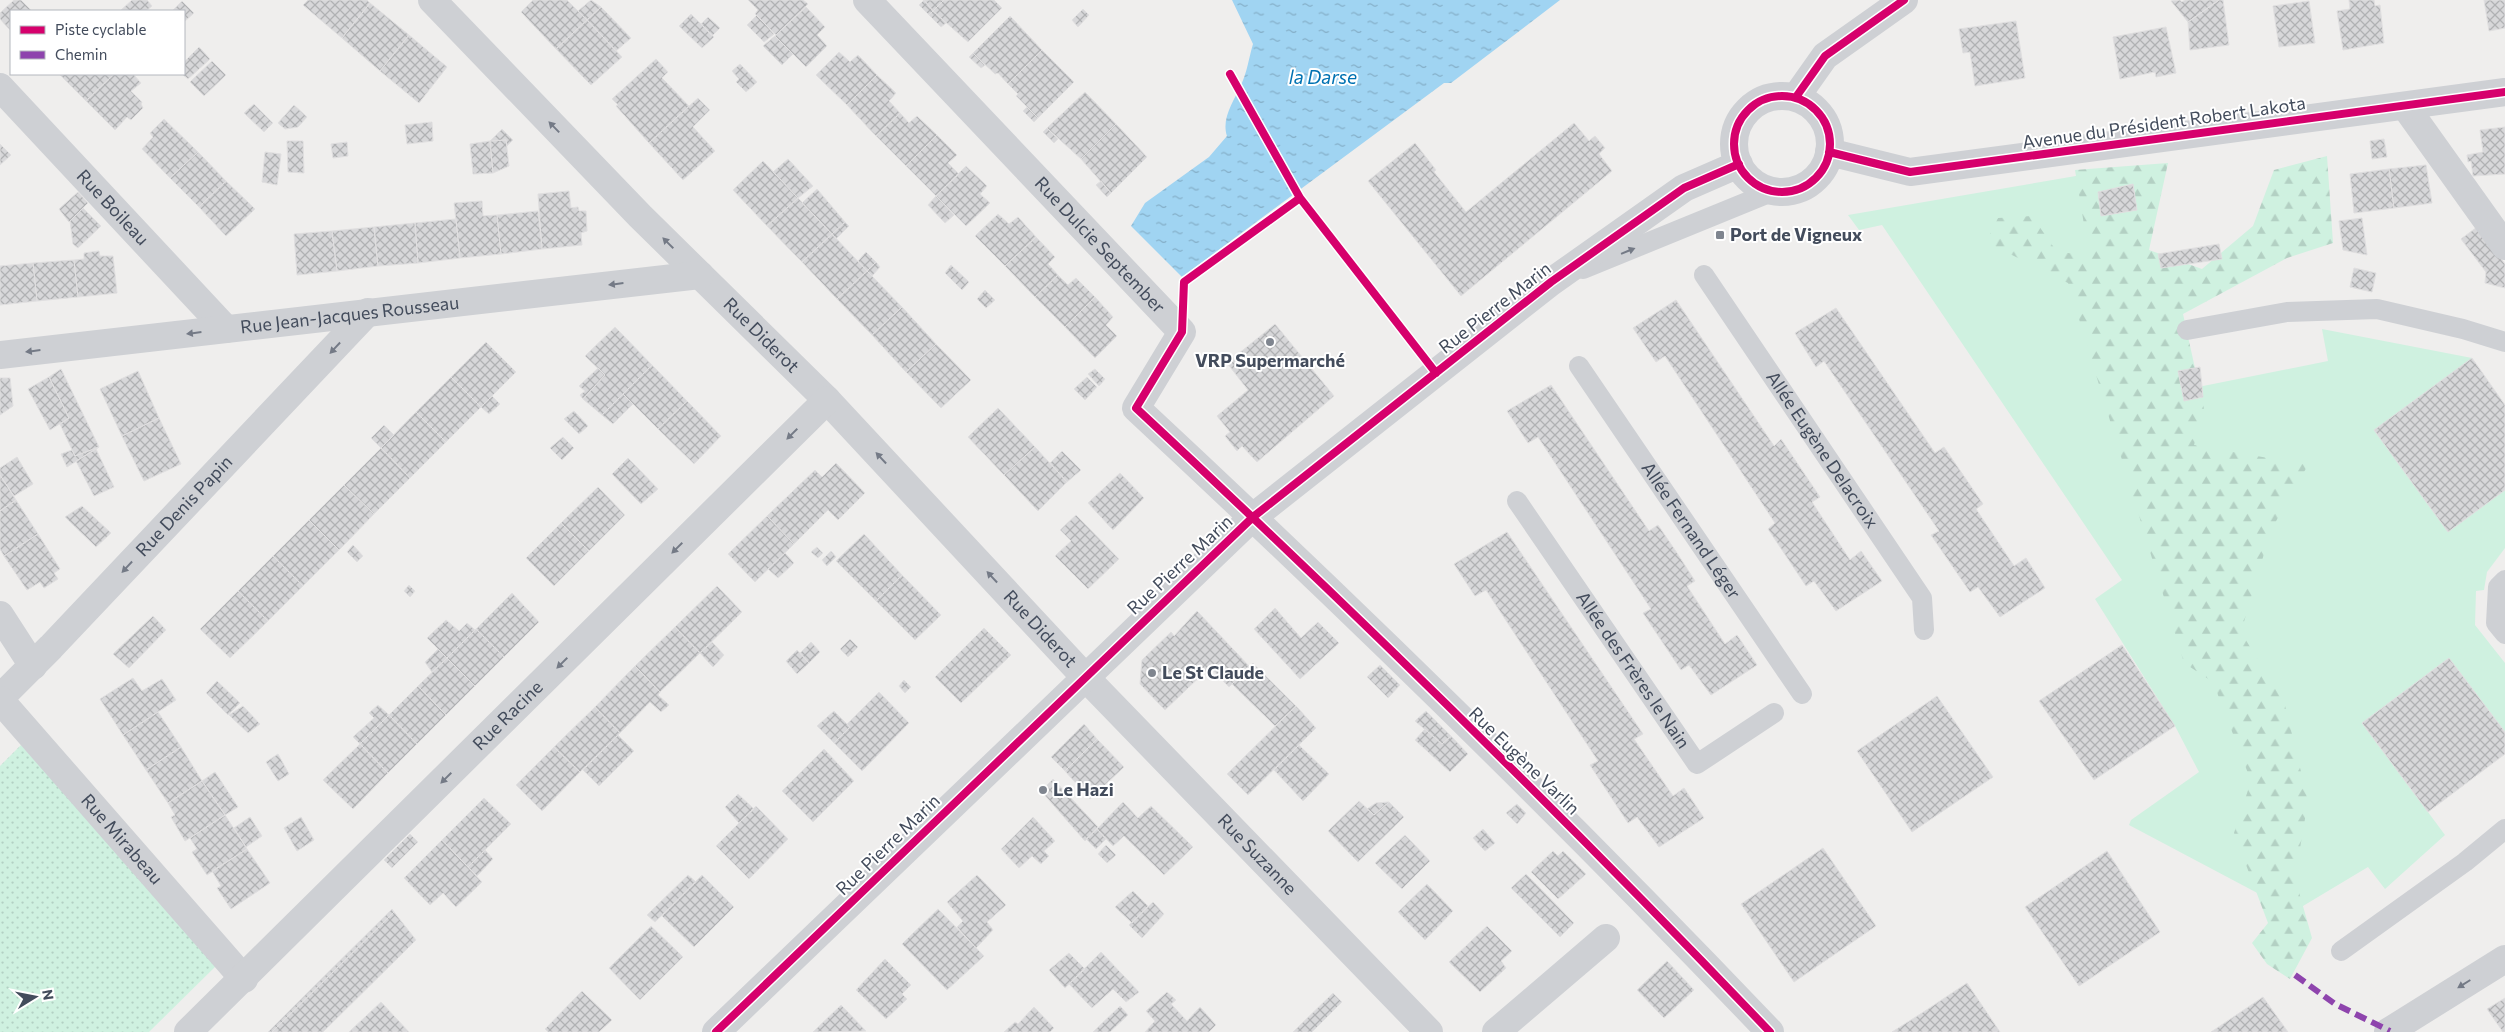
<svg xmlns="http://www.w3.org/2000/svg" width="2505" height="1032" font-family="Commissioner,sans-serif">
<defs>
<pattern id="forest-firs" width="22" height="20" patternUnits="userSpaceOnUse" patternTransform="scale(1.25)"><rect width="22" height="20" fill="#cff1e0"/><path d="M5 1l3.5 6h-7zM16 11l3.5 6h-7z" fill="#b3d0c3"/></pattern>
<pattern id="park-dots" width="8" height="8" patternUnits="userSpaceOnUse" patternTransform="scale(1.25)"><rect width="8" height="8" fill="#cff1e0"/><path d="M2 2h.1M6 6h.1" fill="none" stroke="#b3d0c3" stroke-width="1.8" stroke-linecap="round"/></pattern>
<pattern id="water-ripples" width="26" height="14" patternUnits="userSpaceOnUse" patternTransform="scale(1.25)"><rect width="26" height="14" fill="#a0d4f2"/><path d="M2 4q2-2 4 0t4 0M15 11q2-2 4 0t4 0" fill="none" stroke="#84aec7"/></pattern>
<pattern id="building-cross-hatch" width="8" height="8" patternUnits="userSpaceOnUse" patternTransform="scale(1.25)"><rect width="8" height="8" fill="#d7d7d9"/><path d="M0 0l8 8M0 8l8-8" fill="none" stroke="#b0b1b3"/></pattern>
</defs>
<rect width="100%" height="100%" fill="#efeeed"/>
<path fill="#cff1e0" d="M2105,171L2168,393L2328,361L2322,329L2472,358L2505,490V548L2487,572L2484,590L2476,591L2475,625L2505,663V732L2449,658L2362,723L2445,835L2385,889L2368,867L2293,912L2129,825L2131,820L2199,772L2175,726L2095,599L2122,580L1882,225L1859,230L1848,215Z"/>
<path fill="url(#forest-firs)" d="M2327,156L2333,243L2287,258L2183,314L2204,409L2194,445L2308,465L2271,530L2241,632L2285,705L2308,801L2295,878L2312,938L2290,979L2267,964L2252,943L2268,923L2234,833L2251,781L2213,682L2184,663L2068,283L1986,242L1998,218L2032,216L2057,252L2089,255L2075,170L2168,163L2149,250L2202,269L2253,226L2274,170Z"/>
<path fill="url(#park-dots)" d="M21,745L219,963L149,1032H0V766Z"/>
<path fill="url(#water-ripples)" d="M1232,0H1560L1451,83H1444L1182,277L1131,226L1145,203L1209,157L1227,136C1221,118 1234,101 1241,85C1247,73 1249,57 1253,44Z"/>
<path fill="url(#building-cross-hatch)" stroke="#e0dfe0" d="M14,0H21L31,10L11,11L10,30L0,19V13Z
M132,0H147L152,6L146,11H120Z
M308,0H367L370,3L342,38L303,5Z
M533,0H567L587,20L556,49L521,12Z
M591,0L601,7L587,20L578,11Z
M748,0H803L808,4L776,35L755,14L758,10Z
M924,0L933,11L929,15L919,5Z
M924,0H944L933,11Z
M944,0H994L1002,8L968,42L933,11Z
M2180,0L2182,2L2185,0H2219L2188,22L2171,1Z
M2219,0H2223L2229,45L2190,50L2188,22Z
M2349,0H2374L2375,6L2380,5L2384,43L2343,50L2337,11L2350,9Z
M2484,0H2505V28L2489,31Z
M182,1L194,13L185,21L184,11L173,10Z
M2309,1L2315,43L2279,47L2273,6Z
M370,3L409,35L380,71L342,38Z
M601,7L631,38L616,51L587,20Z
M806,7L825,27L817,35L827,46L806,67L775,36Z
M1083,9L1089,15L1078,27L1072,20Z
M933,11L946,23L941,27L929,15Z
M691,14L714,37L702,48L679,26Z
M757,15L774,34L764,42L747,25Z
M1010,16L1042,50L1008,84L998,73L995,74L973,53Z
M708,17L720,28L712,36L701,24Z
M587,20L622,57L591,85L556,49Z
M2016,21L2025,78L1975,86L1970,52L1963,53L1959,29Z
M2166,27L2176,73L2156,77L2155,72L2120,79L2113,37Z
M409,35L447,67L419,103L380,71Z
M775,36L793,54L782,65L763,46Z
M199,47L210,59L188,79L182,74L184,62Z
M1042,50L1074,82L1038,118L1016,96L1018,94L1008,84Z
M839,52L850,62L858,55L877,75L847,105L816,75Z
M973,53L985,65L981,68L969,57Z
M656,59L668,72L662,78L689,106L649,143L616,106L618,105L612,99Z
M212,61L226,75L204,96L190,82Z
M740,64L757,82L746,92L736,82L739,79L732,71Z
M59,74H114L86,101Z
M114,74H133L141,83L131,91L142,102L141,104L143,108L131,120L127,117L115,130L86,101Z
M877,75L896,93L889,101L900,113L876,136L847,105Z
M1085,92L1116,124L1081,159L1047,128Z
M698,98L710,110L693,127L715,151L683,180L649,143Z
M254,104L273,123L264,132L244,113Z
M294,105L307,117L298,127L285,129L278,123Z
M1027,107L1038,118L1034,122L1023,111Z
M900,113L909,123L917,116L937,135L906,166L876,136Z
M164,119L198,152L170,178L142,149L153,137L150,133Z
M432,122L433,141L407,144L405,125Z
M1574,123L1589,141L1595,136L1605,148L1599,154L1612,171L1461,296L1368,181L1415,143L1436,170L1434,172L1466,212Z
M1116,124L1147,157L1111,193L1081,159Z
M2505,127V174L2473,176L2471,161L2468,162L2467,155L2483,152L2480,130Z
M1047,128L1058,139L1054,143L1043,132Z
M502,129L513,140L507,146L506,140L490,141Z
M937,135L957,155L948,163L959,174L936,196L906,166Z
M2384,139L2387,157L2372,159L2370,141Z
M506,140L509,166L493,173L490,141Z
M287,141H303L304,173L288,172Z
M490,141L493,173L473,174L470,144Z
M347,142L348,156L333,158L331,144Z
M0,144L11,155L0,165Z
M198,152L226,181L199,207L170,178Z
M265,152L281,154L277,185L262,182Z
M788,159L813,186L798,198L773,172Z
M763,161L798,198L767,226L733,190Z
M2426,165L2432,203L2394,208L2389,169Z
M966,166L987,186L980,194L990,203L966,226L936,196Z
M2389,169L2394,208L2354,213L2350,174Z
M226,181L255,209L226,236L199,207Z
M1101,181L1111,193L1107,197L1096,185Z
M2133,184L2137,210L2101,216L2098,192Z
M817,189L845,222L832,234L802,203Z
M569,191L571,208L578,207L579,211H586L587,231L581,233L582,245L542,249L538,194Z
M78,192L88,203L69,222L59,209Z
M936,196L954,215L945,223L928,205Z
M798,198L832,234L802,262L767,226Z
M482,201L483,216L497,215L501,254L460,258L454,203Z
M83,208L101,226L78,248L73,244L70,221Z
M538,211L542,249L501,254L497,215Z
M998,214L1009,224L1018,217L1036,237L1005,266L975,236Z
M2362,218L2367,255L2343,250L2339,221Z
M456,219L460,258L418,263L415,223Z
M845,222L849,226L836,239L832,234Z
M415,223L418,263L378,266L374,227Z
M374,227L378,266L337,271L332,231Z
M2477,227L2505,264V288L2485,283L2486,272L2461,239Z
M332,231L337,271L297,275L294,234Z
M832,234L867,271L837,299L802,262Z
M1036,237L1055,257L1048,264L1058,275L1035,297L1005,266Z
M2219,244L2222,259L2161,268L2158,254Z
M99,251L100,256H113L117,293L78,297L74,260L84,259V253Z
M866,252L876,262L867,271L858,261Z
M74,260L78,297L37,301L33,263Z
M876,262L880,267L872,276L867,271Z
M33,263L37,301L0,305V266Z
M951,265L969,282L962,290L945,273Z
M2354,268L2376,273L2372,292L2350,287Z
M867,271L902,307L872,335L837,299Z
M1058,275L1068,285L1076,278L1095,297L1065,327L1035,297Z
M985,290L995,300L986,308L977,299Z
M1095,297L1113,317L1106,325L1117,336L1095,358L1065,327Z
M1676,300L1774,446L1781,439L1820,497L1812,502L1850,560L1861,551L1882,581L1836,611L1814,581L1806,586L1768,529L1775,523L1665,356L1656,362L1633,328Z
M902,307L936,344L906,372L872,335Z
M1836,308L1935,453L1944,447L1983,504L1976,509L2014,566L2026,558L2045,588L2000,617L1978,587L1970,592L1931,535L1939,531L1824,361L1816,367L1795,333Z
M1275,324L1334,396L1257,462L1242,446L1237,451L1225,436L1230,432L1217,416L1248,390L1227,363Z
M615,327L652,365L602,415L583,399L605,375L585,356Z
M486,342L516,372L481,407L451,377Z
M936,344L971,380L941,408L906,372Z
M2472,358L2505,405V490L2448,532L2374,430Z
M652,365L687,401L658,429L623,394Z
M2200,367L2203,397L2184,401L2178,371Z
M598,368L605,375L583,399L580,395L585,391L579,386Z
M61,369L99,447L75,456L60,424L69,418L49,377Z
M1095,369L1105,379L1099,386L1088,374Z
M138,371L159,418L122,436L100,389Z
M49,377L69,418L50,430L28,389Z
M451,377L481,407L446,442L416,412Z
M1087,377L1097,387L1085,400L1074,389Z
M0,378H10L13,406L0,415Z
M1551,385L1649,531L1658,525L1677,553L1695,581L1687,586L1725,644L1737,635L1757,665L1711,695L1689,665L1681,670L1643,613L1651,609L1538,437L1528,443L1507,411Z
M623,394L633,404L613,424L602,415Z
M492,396L500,404L489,414L481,407Z
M687,401L721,436L694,464L658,429Z
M998,408L1035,447L1004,475L968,437Z
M574,411L588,426L579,434L564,419Z
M416,412L446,442L410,478L381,448Z
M159,418L181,464L144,481L122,436Z
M384,425L394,435L381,448L371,438Z
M563,437L574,448L562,460L550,448Z
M99,447L67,467L61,454L72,450L75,456Z
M1035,447L1067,482L1038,511L1004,475Z
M381,448L410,478L374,514L344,485Z
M96,449L114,487L94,496L76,461Z
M1062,451L1081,470L1067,482L1050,463Z
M17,457L33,484L14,496L0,475V468Z
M628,458L658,489L641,504L612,474Z
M836,463L865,493L838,520L828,510L794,544L767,516L815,470L822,477Z
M1120,473L1144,498L1113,530L1088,503Z
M0,475L16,500L0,511Z
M344,485L374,514L339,550L309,520Z
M598,487L625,515L589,551L561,523Z
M16,500L38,534L4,556L0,549V511Z
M82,506L111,533L96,547L65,517Z
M1076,515L1119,559L1088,589L1055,556L1071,541L1060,530Z
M767,516L794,544L755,582L728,554Z
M309,520L339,550L303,586L273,556Z
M561,523L589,551L554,586L526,558Z
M1507,532L1643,734L1634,739L1673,796L1684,788L1704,818L1659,847L1637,817L1628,823L1590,765L1598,761L1486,590L1475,596L1454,564Z
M38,534L60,569L54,573L58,579L44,588L40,582L27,590L4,556Z
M864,534L902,575L876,601L836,561Z
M353,545L363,556L357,562L347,552Z
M817,547L823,553L818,558L811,552Z
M831,551L836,557L827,566L822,560Z
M785,553L794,563L778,578L768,569Z
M273,556L303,586L268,621L238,591Z
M902,575L941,615L915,640L876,601Z
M409,585L415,591L410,597L404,591Z
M717,586L742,612L700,653L675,627Z
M238,591L268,621L230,658L200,629Z
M512,593L539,622L504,657L476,629Z
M1275,608L1301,638L1318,622L1339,643L1300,679L1254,629Z
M1197,611L1249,666L1229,687L1210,667L1165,710L1140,684L1142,660L1171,632L1174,636Z
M153,616L166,630L129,668L113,654Z
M446,620L459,631L467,623L475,630L447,658L427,638Z
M675,627L700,653L660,692L635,666Z
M984,628L1011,655L961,703L935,677Z
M476,629L504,657L475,686L447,658Z
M850,639L858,647L848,657L840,649Z
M712,642L724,655L713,667L700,653Z
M811,642L820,652L809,663L800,653Z
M2122,645L2175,726L2094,780L2039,701Z
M438,649L447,658L432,672L425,662Z
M797,650L809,663L797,674L786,661Z
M447,658L475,686L446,715L418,686Z
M2449,658L2505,732V754L2428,812L2362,723Z
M1253,663L1296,706L1275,726L1232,684Z
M1380,665L1400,685L1388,698L1367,677Z
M635,666L660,692L658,695L669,705L661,712L650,702L620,733L595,707Z
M133,678L142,691L162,679L176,700L123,735L100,699Z
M904,680L911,687L905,693L899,686Z
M217,681L240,703L228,715L206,693Z
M418,686L446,715L417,744L389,715Z
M879,692L909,723L862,771L834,743L850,727L847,724Z
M1937,696L1993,777L1912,832L1857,751Z
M378,705L389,715L360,744L353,737L374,718L369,713Z
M243,706L260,724L248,733L229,715Z
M1296,706L1316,728L1248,795L1227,774Z
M595,707L620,733L580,772L554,747Z
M834,711L850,727L834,743L817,726Z
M1426,711L1451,736L1442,744L1415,721Z
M158,712L181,747L146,770L123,735Z
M389,715L417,744L388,773L360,744Z
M1084,724L1097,739L1065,771L1051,757Z
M1425,729L1442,744L1451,736L1468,754L1450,772L1415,740Z
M618,735L634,751L599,786L583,770Z
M1097,739L1124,767L1090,799L1065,771Z
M360,744L388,773L353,809L323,780Z
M1299,745L1329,774L1303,801L1274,770Z
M181,747L202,781L168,803L146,770Z
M554,747L580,772L542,811L516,785Z
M824,749L854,781L813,822L782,791Z
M278,754L289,774L278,781L266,762Z
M215,772L238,807L225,815L202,781Z
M1053,779L1098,827L1085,841L1041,791Z
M202,781L225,815L185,841L171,817L175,815L168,803Z
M738,794L754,809L739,823L725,807Z
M484,798L511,824L468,867L442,840Z
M1359,801L1374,815L1389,802L1404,817L1358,862L1328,831Z
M1123,802L1138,818L1151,806L1193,847L1164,875L1124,836L1113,846L1097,829Z
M1389,802L1374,815L1367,809L1376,803Z
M1517,804L1526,813L1517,824L1506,813Z
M756,806L788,839L749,879L716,846Z
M225,815L247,849L207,875L192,852L197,849L190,838Z
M250,817L262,836L246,847L234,828Z
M301,817L314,840L297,851L284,828Z
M1033,817L1055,841L1044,851L1049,856L1041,864L1032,856L1019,868L1001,849Z
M1097,829L1106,839L1096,849L1086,839Z
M1483,829L1495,843L1485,851L1473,838Z
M410,834L418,842L392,868L384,860Z
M1405,835L1430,861L1402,889L1375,863Z
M442,840L482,882L456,907L443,893L430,905L404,878Z
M1106,845L1116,855L1107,863L1098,854Z
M1823,848L1876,926L1794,982L1741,904Z
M247,849L270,883L231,909L217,888L221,886L212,871Z
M485,850L493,859L477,876L468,867Z
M1553,851L1558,856L1563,851L1586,874L1558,899L1531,872Z
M2107,851L2160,932L2079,986L2025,907Z
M1526,874L1574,923L1560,937L1511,888Z
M688,875L696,882L655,922L647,915Z
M702,875L734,907L694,947L662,916Z
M977,875L1006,905L987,922L993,930L976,948L957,927L963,921L947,902Z
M1427,884L1453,911L1425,940L1398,912Z
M1133,891L1148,906L1132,923L1115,907Z
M1153,902L1164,914L1142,938L1129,925Z
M392,909L394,912L272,1032H268Z
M938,909L984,956L947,990L902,944Z
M394,912L416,940L323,1032H272Z
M651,926L683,957L640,1000L609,968Z
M1487,926L1512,951L1501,961L1506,968L1480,992L1449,962Z
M1101,952L1139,992L1126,1002L1113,989L1092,1008L1069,984Z
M1069,953L1085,969L1065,988L1049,970Z
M885,959L911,985L902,994L907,999L886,1019L856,990Z
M1667,961L1694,990L1664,1018L1637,990Z
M1967,983L2000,1032H1892L1925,1011Z
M582,991L612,1020L599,1032H548L545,1029Z
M1167,992L1176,1000L1171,1004L1187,1021L1200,1007L1216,1025L1209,1032H1145L1155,1021L1146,1011Z
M1333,993L1342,1002L1312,1032H1293Z
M2263,997L2288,1032H2211Z
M2505,998V1032H2503L2487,1009Z
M381,1002L409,1032H349Z
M841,1005L866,1031L813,1032Z
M1120,1006L1128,1015L1110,1032H1093Z
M1034,1007L1054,1028L1050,1032H1004L1015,1022L1018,1024Z"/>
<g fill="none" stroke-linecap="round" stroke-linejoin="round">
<g stroke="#ced0d4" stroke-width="20">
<path d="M1583,269L1774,191"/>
<path id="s1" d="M1704,275L1922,598L1924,630"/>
<path d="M2187,330L2287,312L2377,309L2463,329L2505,342"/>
<path id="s2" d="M1579,366L1802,694"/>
<path id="s3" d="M1517,501L1697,764L1774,713"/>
<path d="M2505,580L2498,587L2496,623L2505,634"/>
<path d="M2341,951L2465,862L2505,829"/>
</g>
<g stroke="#ced0d4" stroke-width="28">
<path id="s4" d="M432,0L640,216L827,400L1084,676L1429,1032"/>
<path id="s5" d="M867,0L1182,332L1136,408C1353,610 1566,818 1770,1032"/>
<path id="s6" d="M0,87L226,329"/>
<path d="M2405,106L2505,246"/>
<path d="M1829,152L1910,172L2505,92"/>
<path id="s7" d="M0,355L700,275"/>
<path d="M0,615L33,666"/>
<path id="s8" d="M0,698L51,647L368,312"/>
<path id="s9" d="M0,700L244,979"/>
<path id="s10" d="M188,1032L827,400"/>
<path d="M1496,1032L1606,938"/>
<path d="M2388,1032L2505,959"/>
</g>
<path stroke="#ced0d4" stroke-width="28" d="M1734 144a48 48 0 1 1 96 0a48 48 0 1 1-96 0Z
M1796,97L1825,56L1904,0
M716,1032L1253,517L1551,282L1684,188L1739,164"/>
<path stroke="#8e44ad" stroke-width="6" stroke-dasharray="12 6" stroke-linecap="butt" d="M2295,975L2335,1004L2390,1031"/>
<defs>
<path id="cycleway" d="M1230,74L1300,198L1436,373
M1734 144a48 48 0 1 1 96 0a48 48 0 1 1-96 0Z
M1796,97L1825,56L1904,0
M1829,152L1910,172L2505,92
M1300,198L1184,282L1182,332L1136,408C1353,610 1566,818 1770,1032
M716,1032L1253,517L1551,282L1684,188L1739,164"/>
</defs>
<use href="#cycleway" stroke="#fff" stroke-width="11"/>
<use href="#cycleway" stroke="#d6006c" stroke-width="8"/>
</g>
<defs><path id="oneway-solid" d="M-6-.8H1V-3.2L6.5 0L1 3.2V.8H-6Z" transform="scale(1.25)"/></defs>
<g fill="#747a86">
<use href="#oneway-solid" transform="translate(554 127) rotate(-134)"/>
<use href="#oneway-solid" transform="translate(668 243) rotate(-135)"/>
<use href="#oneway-solid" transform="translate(1628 251) rotate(-22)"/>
<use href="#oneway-solid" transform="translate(616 284) rotate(173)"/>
<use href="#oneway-solid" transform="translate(194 333) rotate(173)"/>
<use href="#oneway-solid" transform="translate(335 348) rotate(133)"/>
<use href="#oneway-solid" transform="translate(33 351) rotate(173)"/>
<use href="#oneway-solid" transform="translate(792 434) rotate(135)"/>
<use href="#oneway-solid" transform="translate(881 458) rotate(-133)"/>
<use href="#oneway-solid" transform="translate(677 548) rotate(135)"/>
<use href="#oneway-solid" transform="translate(127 567) rotate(133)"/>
<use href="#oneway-solid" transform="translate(992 577) rotate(-133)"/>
<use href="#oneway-solid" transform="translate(562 663) rotate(135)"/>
<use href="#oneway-solid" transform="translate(446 778) rotate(135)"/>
<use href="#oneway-solid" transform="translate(2464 984) rotate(148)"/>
</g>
<g fill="#7f858f" stroke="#fff" stroke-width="2">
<rect x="1715" y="230" width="10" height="10" rx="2.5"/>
<circle cx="1270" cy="342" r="5"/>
<circle cx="1152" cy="673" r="5"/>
<circle cx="1043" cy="790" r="5"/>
</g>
<g text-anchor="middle" stroke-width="4" stroke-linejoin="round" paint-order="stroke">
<g font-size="18" fill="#434c5c" stroke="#fff">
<text transform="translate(2164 123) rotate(-8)" y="6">Avenue du Président Robert Lakota</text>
<text dy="6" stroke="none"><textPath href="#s6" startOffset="165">Rue Boileau</textPath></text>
<text dy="6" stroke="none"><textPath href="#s5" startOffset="338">Rue Dulcie September</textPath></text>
<text transform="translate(1495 308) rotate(-38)" y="6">Rue Pierre Marin</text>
<text dy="6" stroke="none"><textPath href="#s7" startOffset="352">Rue Jean-Jacques Rousseau</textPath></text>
<text dy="6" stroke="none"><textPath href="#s4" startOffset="470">Rue Diderot</textPath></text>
<text dy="6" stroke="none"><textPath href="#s1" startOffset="211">Allée Eugène Delacroix</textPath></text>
<text dy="6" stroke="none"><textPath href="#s8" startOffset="266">Rue Denis Papin</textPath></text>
<text dy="6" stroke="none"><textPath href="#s2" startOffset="199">Allée Fernand Léger</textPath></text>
<text transform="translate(1180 565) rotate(-43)" y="6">Rue Pierre Marin</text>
<text dy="6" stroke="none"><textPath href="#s4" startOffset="875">Rue Diderot</textPath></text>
<text dy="6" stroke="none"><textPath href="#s3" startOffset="205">Allée des Frères le Nain</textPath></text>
<text dy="6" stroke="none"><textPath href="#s10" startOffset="450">Rue Racine</textPath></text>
<text transform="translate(1524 761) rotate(44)" y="6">Rue Eugène Varlin</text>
<text dy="6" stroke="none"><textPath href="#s9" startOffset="185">Rue Mirabeau</textPath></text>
<text transform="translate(888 845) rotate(-44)" y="6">Rue Pierre Marin</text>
<text dy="6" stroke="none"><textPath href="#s4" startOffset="1188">Rue Suzanne</textPath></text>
</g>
<g font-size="18" font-weight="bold" fill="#434c5c" stroke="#fff" text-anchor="start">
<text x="1730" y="241">Port de Vigneux</text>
<text x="1270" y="367" text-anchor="middle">VRP Supermarché</text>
<text x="1162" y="679">Le St Claude</text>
<text x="1053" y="796">Le Hazi</text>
</g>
<g font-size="19" font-style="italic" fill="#0072b2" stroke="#fff">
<text x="1323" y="84">la Darse</text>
</g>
</g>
<rect x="10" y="10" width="175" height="65" fill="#ffffff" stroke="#b4b7be"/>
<rect x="20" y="26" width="25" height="8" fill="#d6006c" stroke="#b4b7be"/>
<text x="55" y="35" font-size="15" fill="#434c5c">Piste cyclable</text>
<rect x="20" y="51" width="25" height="8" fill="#8e44ad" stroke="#b4b7be"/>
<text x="55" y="60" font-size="15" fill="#434c5c">Chemin</text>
<g transform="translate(35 997) rotate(80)" stroke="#ffffff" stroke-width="4" paint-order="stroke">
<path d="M0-4L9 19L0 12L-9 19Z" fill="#434c5c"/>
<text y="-8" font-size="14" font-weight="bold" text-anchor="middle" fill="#434c5c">N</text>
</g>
</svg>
